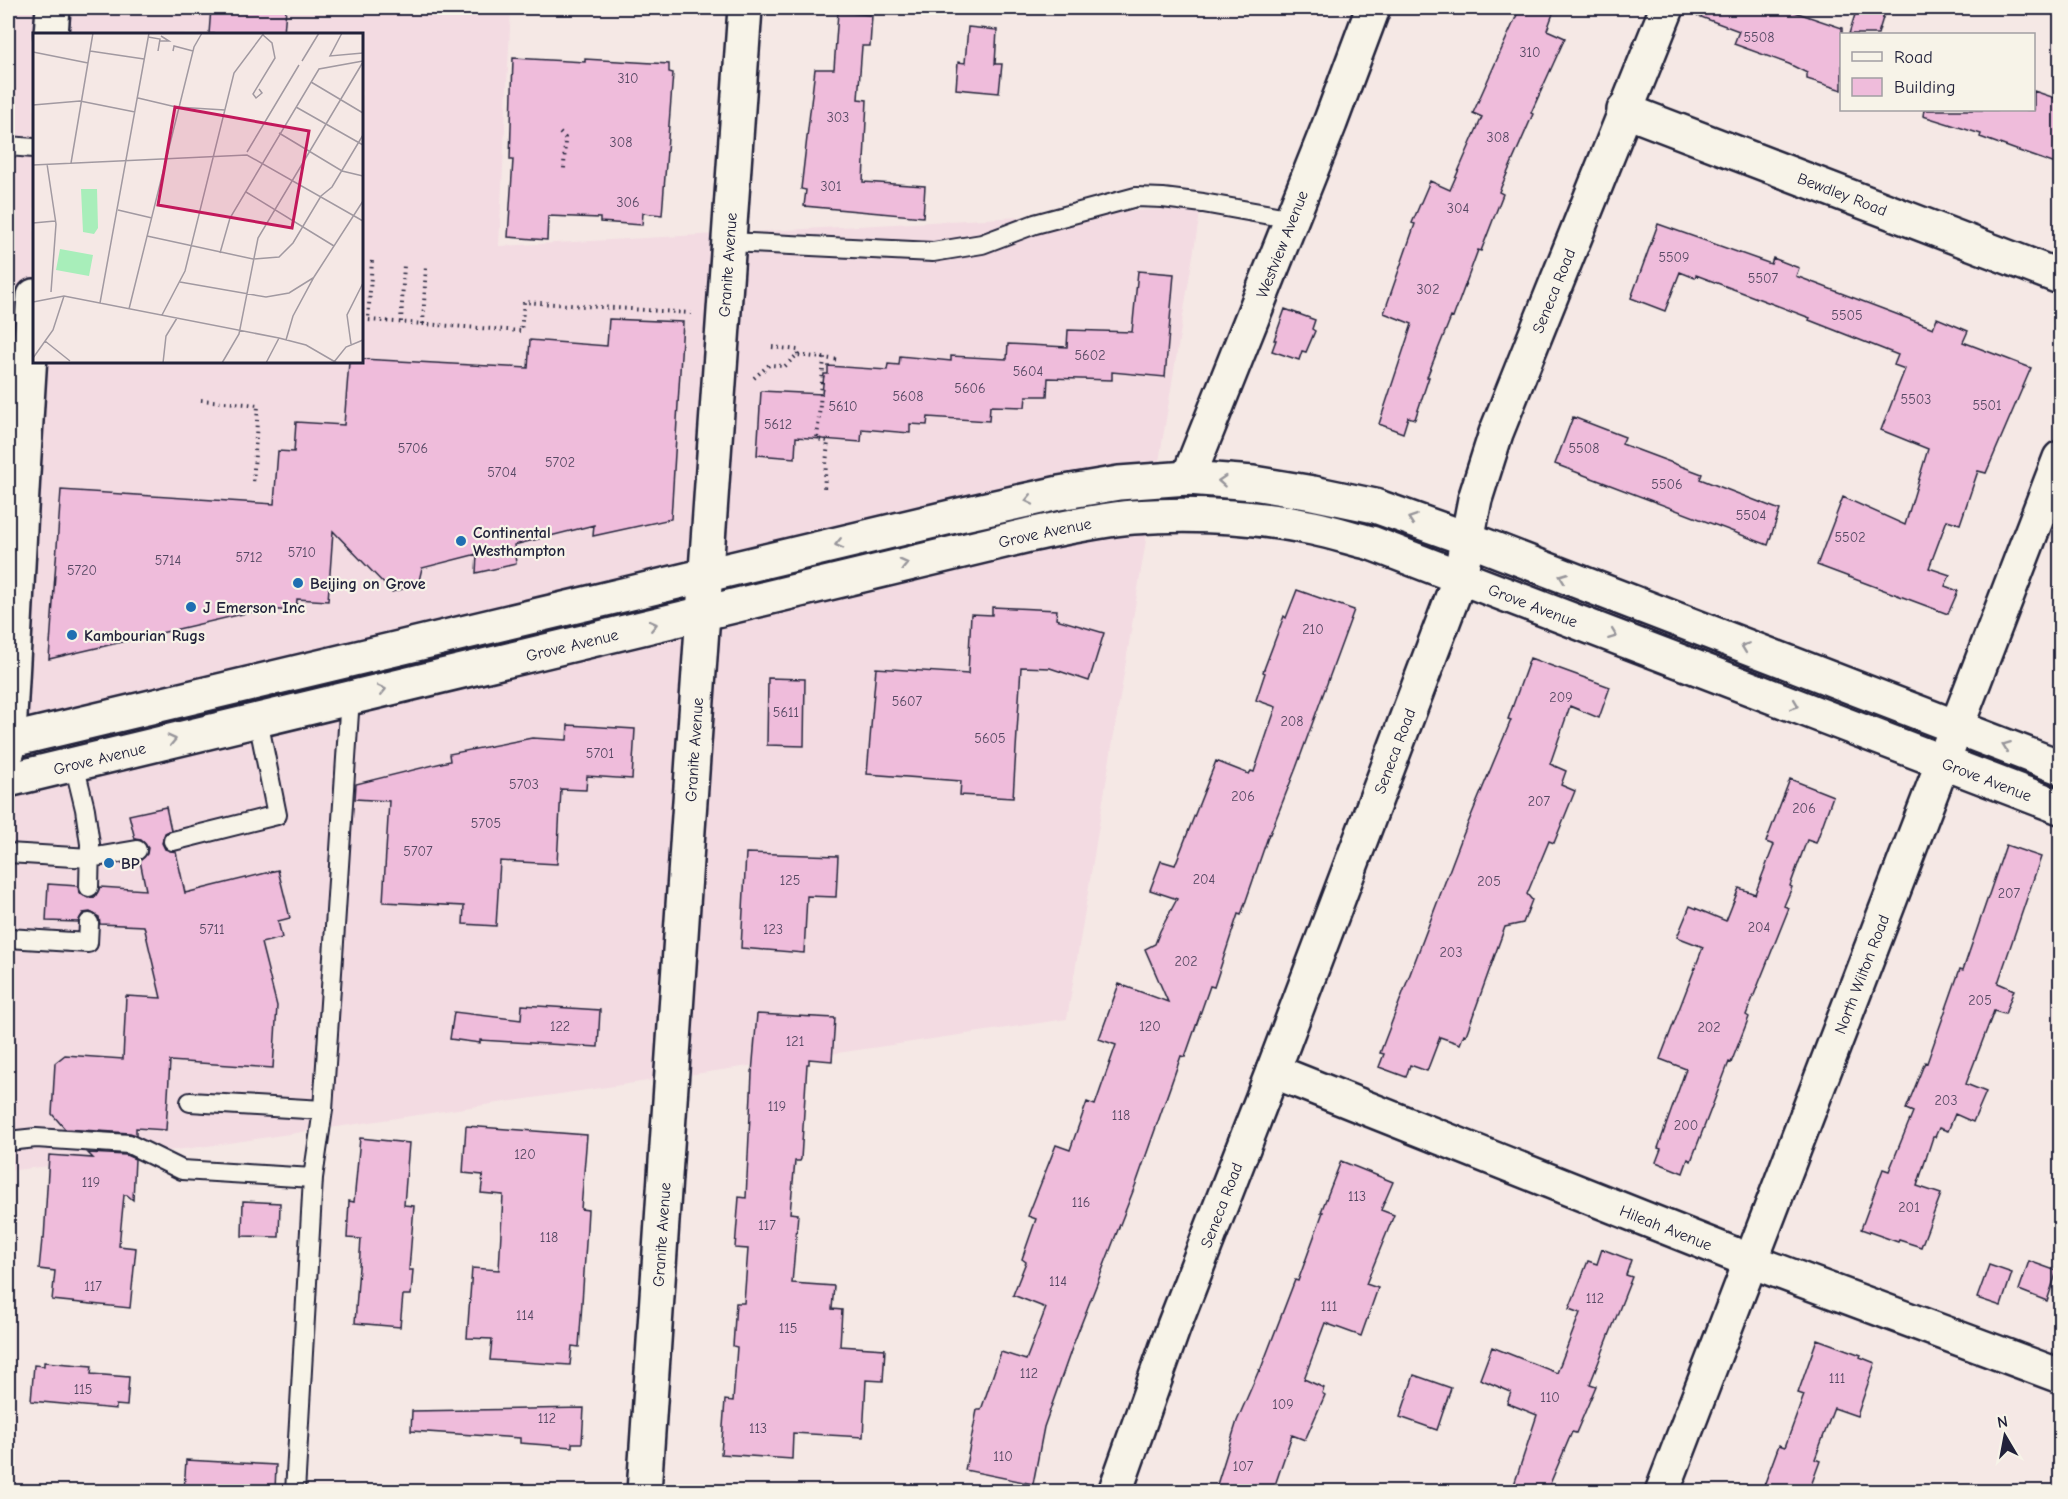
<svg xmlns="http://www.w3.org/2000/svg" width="2068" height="1499" font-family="'Comic Neue',sans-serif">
<rect width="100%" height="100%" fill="#f5e8e5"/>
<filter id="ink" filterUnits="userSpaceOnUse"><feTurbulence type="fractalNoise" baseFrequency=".0167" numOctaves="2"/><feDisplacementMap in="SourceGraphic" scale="12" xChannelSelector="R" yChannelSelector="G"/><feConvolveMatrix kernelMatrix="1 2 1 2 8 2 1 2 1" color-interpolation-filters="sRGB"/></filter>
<g filter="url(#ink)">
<path fill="#f3dbe2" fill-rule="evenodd" d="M8,8H511L499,246L1201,207L1067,1019L215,1145L8,1171ZM34,34H362V362H34Z"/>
<path fill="#efbcdb" stroke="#22223b" stroke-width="1.5" d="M211,8H286L284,34H209Z
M1520,8H1555L1547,30L1565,38L1531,113L1533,114L1499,192L1503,194L1481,251L1478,250L1453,318L1451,317L1427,377H1429L1415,419L1408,417L1403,433L1379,424L1412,324L1384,313L1415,224L1412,223L1430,181L1450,190L1482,117L1473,113Z
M1685,8H1783L1842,28V90L1807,79V73L1789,64L1734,44L1739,31L1685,11Z
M1857,8H1886L1878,34H1849Z
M838,12L872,15L870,46H862L858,99L867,100L863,182L925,186L923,217L804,206L806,190L801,189L815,69H834Z
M968,27L997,30L995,64H1002L999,93L956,89L958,62L965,63Z
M513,58L585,62V59L669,64V72L673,73L662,215L643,213L642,225L600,222V218L548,216L547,240L508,237L513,160H510Z
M2034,91L2061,100V166L1980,137L1981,134L1923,116L1924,110H2034Z
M1658,224L1771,264L1773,258L1799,268L1796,276L1933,328L1937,318L1968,331L1963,342L2031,368L1986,473L1978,471L1960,524L1947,520L1929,568L1950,575L1945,586L1958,591L1948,614L1817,565L1843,497L1905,525L1928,449L1881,430L1905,369L1894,365L1898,355L1809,320L1810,318L1696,275L1695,278L1680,272L1665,311L1631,298Z
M1138,271L1174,274L1165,377L1112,372V380L1048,378L1047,396H1026L1025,407L990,406L989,421L928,417L927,425L910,424V433L862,429L861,442L796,437L795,458L757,455L761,391L822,394L824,374H828V366L887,370L888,364L899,365L900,356L951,361V356L1007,359L1008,344L1067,347L1068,330L1132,332Z
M1285,309L1315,320L1312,329L1315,331L1306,352L1302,351L1299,360L1272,351L1276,340H1274Z
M609,319L683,322L671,519L593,536L594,525L514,545L516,564L476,573L477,554L422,568L418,585L392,592L333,531L328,601L297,599L296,611L264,609L49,659L61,490L274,504L278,451L294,452L296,422L344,425L349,362H362V359L528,368L530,340L607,346Z
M1573,417L1625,437L1622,444L1702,474L1700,479L1780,510L1768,545L1555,464Z
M1297,590L1354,610L1296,768L1270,834H1269L1241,915L1238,914L1214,987L1210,986L1185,1057L1181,1056L1137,1181L1073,1345L1044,1427L1033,1484L965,1470L977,1410H981L1001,1352L1026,1360L1046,1308L1013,1295L1026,1262L1022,1259L1036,1219L1028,1216L1056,1145L1070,1150L1087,1102L1095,1105L1116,1045L1099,1039L1119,984L1168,1002L1145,949L1155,944L1160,931L1177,899L1150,890L1161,861L1175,865L1216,761L1249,774L1251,771L1254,772L1276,707L1256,700L1265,673L1263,672L1284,616L1286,618Z
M992,607L1057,610L1056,619L1104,633L1089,681L1050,668L1021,667L1013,798L960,795L961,781L867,774L876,668L968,674L971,614L992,615Z
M1530,658L1610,687L1599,718L1570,706L1550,764L1566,771L1561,785L1575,791L1554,843L1549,841L1527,894L1532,900L1523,923L1505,927L1466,1035L1464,1034L1460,1044L1440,1037L1427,1071L1410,1065L1406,1077L1379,1067L1384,1054L1380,1053L1461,840L1511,720L1508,719Z
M768,678L805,679L804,746L767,745Z
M568,725L635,729L632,779L587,776L586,790L561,789L557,864L500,861L496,926L463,924L464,906L383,902L389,801L355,799L356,784L450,761L449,754L532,738L567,740Z
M1790,779L1833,796L1816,843L1807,840L1790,886L1792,887L1784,906L1789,908L1746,1015L1749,1017L1731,1063L1729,1062L1691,1161L1688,1159L1683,1173L1656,1162L1661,1149L1658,1148L1686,1069L1660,1059L1703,947L1677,937L1690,906L1726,921L1739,888L1755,894L1774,845L1766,842Z
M166,807L171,830L165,833L162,843L165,849L176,852L185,893L278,870L290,918L278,921L282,938L261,943L277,1006L273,1068L170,1061L166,1130L136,1128V1135L130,1133L65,1129L52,1114L55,1063L65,1055L123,1059L126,996L161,998L144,926L100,924L99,917L90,912L83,913L78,922L46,921L48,884L78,886L79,893L88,898L95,897L100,887L146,890L140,861L147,854L148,848L141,840L135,839L129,815Z
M2006,845L2041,857L1998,983L2014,990L2005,1014L1994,1011L1966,1084L1986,1092L1973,1122L1955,1114L1948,1131L1939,1128L1935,1137H1933L1917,1186L1941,1194L1921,1247L1899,1240L1898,1242L1861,1229L1883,1169L1889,1171L1913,1112L1906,1109L1925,1062L1927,1063L1960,969L1963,970Z
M746,853L838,856L836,897L807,896L804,953L741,948Z
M522,1005L600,1010L598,1047L480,1040V1043L450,1039L454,1012L521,1020Z
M757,1014L835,1018L832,1061L809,1059V1064H807L801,1159L800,1161H795L790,1213L798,1214L792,1283L834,1286L832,1309L842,1310L840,1346L885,1349L883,1381L866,1380L863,1437L793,1433L792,1459L721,1454L725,1400L733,1401L737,1347L733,1346L736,1303H744L748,1249L735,1248L739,1197L746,1198L752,1073Z
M466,1126L587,1135L581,1209L588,1210L587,1228L579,1347L572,1346L570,1365L490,1360L492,1339L467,1338L472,1268L499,1270L503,1195L481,1193L483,1175L463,1173Z
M360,1138L409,1143L404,1205L414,1206L409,1270H413L411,1295H403L400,1327L355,1323L361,1239L347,1238L349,1201L354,1202Z
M88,1153L126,1155L135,1159L133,1200L127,1195H124L119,1246L136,1248L130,1308L52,1300L55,1271L39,1269L42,1239H44L49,1155L93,1158Z
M1341,1161L1393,1182L1381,1210L1394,1215L1366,1284L1378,1288L1361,1336L1325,1323L1304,1379L1324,1388L1322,1393L1325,1395L1305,1440L1292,1435L1273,1491H1215L1237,1421L1259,1370L1260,1371L1295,1280L1298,1281L1323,1212H1321Z
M243,1201L280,1203L279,1237L242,1236Z
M1602,1249L1631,1260L1626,1275L1632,1277L1590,1384L1596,1386L1576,1433L1572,1432L1547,1491H1512L1537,1415L1507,1403L1511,1392L1480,1379L1492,1347L1557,1373L1580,1313L1569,1309L1588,1261L1597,1264Z
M2029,1261L2057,1271L2047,1301L2019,1290Z
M1989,1265L2012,1273L2001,1306L1977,1298Z
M1817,1339L1861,1355L1860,1357L1875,1363L1857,1416L1834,1408L1815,1459L1820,1461L1809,1491H1762L1779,1445L1785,1447L1804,1395L1798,1393Z
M44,1362L92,1366L91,1374L129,1377L127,1406L116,1405V1409L31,1401L34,1365L44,1366Z
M1414,1375L1451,1388L1437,1430L1400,1417Z
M584,1408L582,1443H572V1447L520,1443V1438L411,1431L412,1411Z
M186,1460L276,1465L275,1491H184Z"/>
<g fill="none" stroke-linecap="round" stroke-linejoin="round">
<defs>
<path id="lane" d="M8,146L34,148
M729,242L933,252L982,244L1035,224L1136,197L1163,198L1203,203L1293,219
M74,764L85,809L90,844L89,887
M173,841L277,815L258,720
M8,853L90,858L137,850
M8,938L88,943L89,923
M190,1102L323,1110
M8,1141L36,1138L129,1144L182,1170L313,1178
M295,1492L313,1178L323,1110L350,697"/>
<g id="street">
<path id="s1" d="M1624,110L2060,277"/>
<path id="s2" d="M1188,478L1330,123L1373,8"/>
<path id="s3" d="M1273,1071L1751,1261L2060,1376"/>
<path id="s4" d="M644,1492L688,830L745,8"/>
<path id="s5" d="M1115,1492L1174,1326L1273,1071L1460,577L1475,499L1496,433L1667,8"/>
<path id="s6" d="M1662,1492L2060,458"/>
</g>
<g id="secondary">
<path d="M51,34L53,8"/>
<path d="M8,741L955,516L1059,493L1119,483L1188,478L1253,483L1313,493L1375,506L1468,539L2060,767"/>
<path d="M8,751C17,599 23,447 34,296"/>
<path id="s7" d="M8,780L1029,535C1063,528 1098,520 1133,517C1192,513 1255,516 1313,528C1332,532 1351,538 1371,543L2060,807"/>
</g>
</defs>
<use href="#lane" stroke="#22223b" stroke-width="22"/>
<use href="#street" stroke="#22223b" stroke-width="38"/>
<use href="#secondary" stroke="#22223b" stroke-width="38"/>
<path stroke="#22223b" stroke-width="4" stroke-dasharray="1.5 4.5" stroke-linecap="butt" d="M560,133L565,138L564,169
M372,261L368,320L521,331L524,302L691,313
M401,322L404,264
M423,324L426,265
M772,347L798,350V356
M824,358L817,439L828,441L824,489
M754,378L769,365L785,366L797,355L840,360
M201,400L258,405L253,485"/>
<use href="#lane" stroke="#f7f3e8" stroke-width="18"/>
<use href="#street" stroke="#f7f3e8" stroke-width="33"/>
<use href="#secondary" stroke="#f7f3e8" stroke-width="33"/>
</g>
<defs><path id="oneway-chevron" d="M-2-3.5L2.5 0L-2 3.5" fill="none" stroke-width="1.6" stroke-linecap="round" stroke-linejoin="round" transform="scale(1.5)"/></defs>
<g stroke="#97959a">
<use href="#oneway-chevron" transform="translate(1222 481) rotate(-176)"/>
<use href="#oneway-chevron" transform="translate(1029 500) rotate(168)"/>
<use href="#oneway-chevron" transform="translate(1412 519) rotate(-161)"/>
<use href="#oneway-chevron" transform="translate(839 544) rotate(167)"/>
<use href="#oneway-chevron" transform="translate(904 564) rotate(-13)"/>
<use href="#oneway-chevron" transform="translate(1563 577) rotate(-159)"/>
<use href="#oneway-chevron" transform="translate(653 625) rotate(-13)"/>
<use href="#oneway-chevron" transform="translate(1613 635) rotate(21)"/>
<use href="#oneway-chevron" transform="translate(1745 647) rotate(-159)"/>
<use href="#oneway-chevron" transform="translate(382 690) rotate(-13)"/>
<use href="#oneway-chevron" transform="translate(1795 705) rotate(21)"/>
<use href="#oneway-chevron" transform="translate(172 740) rotate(-13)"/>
<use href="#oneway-chevron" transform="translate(2006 746) rotate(-159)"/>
</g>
</g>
<g fill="#1f6fb2" stroke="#f7f3e8" stroke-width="2">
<circle cx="461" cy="541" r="6"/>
<circle cx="298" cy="583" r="6"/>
<circle cx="191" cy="607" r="6"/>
<circle cx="72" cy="635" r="6"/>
<circle cx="109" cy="863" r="6"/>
</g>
<g text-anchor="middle" stroke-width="4.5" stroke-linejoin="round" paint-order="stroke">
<g font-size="14" fill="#554863">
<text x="1759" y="42">5508</text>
<text x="1530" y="57">310</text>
<text x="628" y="83">310</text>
<text x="838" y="122">303</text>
<text x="1498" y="142">308</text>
<text x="621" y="147">308</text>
<text x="831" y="191">301</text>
<text x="628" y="207">306</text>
<text x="1458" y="213">304</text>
<text x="1674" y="262">5509</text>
<text x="1763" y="283">5507</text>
<text x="1428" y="294">302</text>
<text x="1847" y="320">5505</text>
<text x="1090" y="360">5602</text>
<text x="1028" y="376">5604</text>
<text x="970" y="393">5606</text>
<text x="908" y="401">5608</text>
<text x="1916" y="404">5503</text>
<text x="1987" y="410">5501</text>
<text x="843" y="411">5610</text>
<text x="778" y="429">5612</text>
<text x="413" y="453">5706</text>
<text x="1584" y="453">5508</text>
<text x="560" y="467">5702</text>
<text x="502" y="477">5704</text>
<text x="1667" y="489">5506</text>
<text x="1751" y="520">5504</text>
<text x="1850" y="542">5502</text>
<text x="302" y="557">5710</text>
<text x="249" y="562">5712</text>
<text x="168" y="565">5714</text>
<text x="82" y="575">5720</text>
<text x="1313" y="634">210</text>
<text x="1561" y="702">209</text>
<text x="907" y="706">5607</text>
<text x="786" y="717">5611</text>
<text x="1292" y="726">208</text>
<text x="990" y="743">5605</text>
<text x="600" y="758">5701</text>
<text x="524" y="789">5703</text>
<text x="1243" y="801">206</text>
<text x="1539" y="806">207</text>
<text x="1804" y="813">206</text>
<text x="486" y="828">5705</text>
<text x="418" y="856">5707</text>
<text x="1204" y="884">204</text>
<text x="790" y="885">125</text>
<text x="1489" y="886">205</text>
<text x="2009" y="898">207</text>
<text x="1759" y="932">204</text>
<text x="212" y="934">5711</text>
<text x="773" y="934">123</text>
<text x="1451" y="957">203</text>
<text x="1186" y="966">202</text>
<text x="1980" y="1005">205</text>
<text x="560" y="1031">122</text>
<text x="1150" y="1031">120</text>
<text x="1709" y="1032">202</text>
<text x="795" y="1046">121</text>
<text x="1946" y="1105">203</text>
<text x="777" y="1111">119</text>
<text x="1121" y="1120">118</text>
<text x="1686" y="1130">200</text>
<text x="525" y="1159">120</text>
<text x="91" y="1187">119</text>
<text x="1357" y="1201">113</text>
<text x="1081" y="1207">116</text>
<text x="1909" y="1212">201</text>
<text x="767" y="1230">117</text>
<text x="549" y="1242">118</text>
<text x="1058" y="1286">114</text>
<text x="93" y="1291">117</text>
<text x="1595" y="1303">112</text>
<text x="1329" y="1311">111</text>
<text x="525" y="1320">114</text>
<text x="788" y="1333">115</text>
<text x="1029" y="1378">112</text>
<text x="1837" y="1383">111</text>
<text x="83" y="1394">115</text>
<text x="1550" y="1402">110</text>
<text x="1283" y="1409">109</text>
<text x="547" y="1423">112</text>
<text x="758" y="1433">113</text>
<text x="1003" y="1461">110</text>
<text x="1243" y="1471">107</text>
</g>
<g font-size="16" fill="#22223b" stroke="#f7f3e8">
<text dy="6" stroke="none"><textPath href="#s1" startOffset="234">Bewdley Road</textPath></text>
<text dy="6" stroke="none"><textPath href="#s2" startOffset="252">Westview Avenue</textPath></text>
<text dy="6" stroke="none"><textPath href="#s4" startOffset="1230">Granite Avenue</textPath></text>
<text dy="6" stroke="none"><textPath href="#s5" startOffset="1280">Seneca Road</textPath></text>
<text dy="6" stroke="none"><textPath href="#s7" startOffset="1066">Grove Avenue</textPath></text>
<text dy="6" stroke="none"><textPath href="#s7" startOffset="1570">Grove Avenue</textPath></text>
<text dy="6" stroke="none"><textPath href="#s7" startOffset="580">Grove Avenue</textPath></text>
<text dy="6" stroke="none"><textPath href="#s4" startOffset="744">Granite Avenue</textPath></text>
<text dy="6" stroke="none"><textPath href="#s5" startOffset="792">Seneca Road</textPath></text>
<text dy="6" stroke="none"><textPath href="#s7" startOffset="94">Grove Avenue</textPath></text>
<text dy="6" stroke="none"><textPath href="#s7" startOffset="2056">Grove Avenue</textPath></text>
<text dy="6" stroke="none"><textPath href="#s6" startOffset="555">North Wilton Road</textPath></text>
<text dy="6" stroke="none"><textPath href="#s5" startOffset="306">Seneca Road</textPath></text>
<text dy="6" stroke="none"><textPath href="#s3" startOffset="423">Hileah Avenue</textPath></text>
<text dy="6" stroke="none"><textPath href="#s4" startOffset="258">Granite Avenue</textPath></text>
</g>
<g font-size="16" font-weight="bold" fill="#22223b" stroke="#f7f3e8" text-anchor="start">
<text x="473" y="538">Continental<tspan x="473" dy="18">Westhampton</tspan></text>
<text x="310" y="589">Beijing on Grove</text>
<text x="203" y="613">J Emerson Inc</text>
<text x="84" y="641">Kambourian Rugs</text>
<text x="121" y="869">BP</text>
</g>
</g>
<g transform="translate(33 33)">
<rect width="330" height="330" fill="#f5e8e5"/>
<path d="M48,156H64L65,195L61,201L50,199ZM27,216L60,222L56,243L23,237Z" fill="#a8eeba"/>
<path fill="none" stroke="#a199a1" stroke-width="1.5" d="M309,0L297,23L330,20M115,4L127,6L125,18M127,8H136L128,3M57,18L111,26M140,18L141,13L160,18M0,19L55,30M269,28L286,0M278,49L330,80M226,56L229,60L223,65L220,61L242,25L239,10L230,2M105,65L143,74L192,77M0,72L47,68L102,79M263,74L330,112M246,100L309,138L330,143M214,119L266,32M38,130L60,0M14,131L23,191L18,259M0,132L214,122L330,188M213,159L301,213M85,177L119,185M0,190L22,188M114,203L220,226L246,224L260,210L288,163L299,154L330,102M187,220L197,185L286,36L330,28M147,249L233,264L256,260L280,245M0,269L31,263L246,305L273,312L304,330M67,270L116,0M96,276L161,14L169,0M129,282L152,238L201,40L231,0M253,307L260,283L281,244L330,168M12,308L37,328M318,311L314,282L330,250M0,325L20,297L31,263M301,329L313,314L330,307M130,330L133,303L144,285M189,330L206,301L225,205L330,29M233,330L246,305"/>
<path fill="#c2185b" fill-opacity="0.15" stroke="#c2185b" stroke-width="3" d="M142,74L276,98L259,195L125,172Z"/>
<rect width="330" height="330" fill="none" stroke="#22223b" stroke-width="3"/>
</g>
<rect width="2068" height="1499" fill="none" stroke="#f7f3e8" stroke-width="30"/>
<rect x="15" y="15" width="2038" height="1469" fill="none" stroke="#22223b" stroke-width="2" filter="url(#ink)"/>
<rect x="1840" y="33" width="195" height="78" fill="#f7f3e8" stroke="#a29fa3" stroke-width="1.5"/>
<rect x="1852" y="52" width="30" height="9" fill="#f7f3e8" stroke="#a29fa3" stroke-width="1.5"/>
<text x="1894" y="63" font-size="18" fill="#22223b">Road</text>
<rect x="1852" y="78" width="30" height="18" fill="#efbcdb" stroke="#a29fa3" stroke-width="1.5"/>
<text x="1894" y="93" font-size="18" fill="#22223b">Building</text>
<g transform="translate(2005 1436) rotate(350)" stroke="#f7f3e8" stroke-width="4.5" paint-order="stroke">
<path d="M0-4.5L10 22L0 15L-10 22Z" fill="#22223b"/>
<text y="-9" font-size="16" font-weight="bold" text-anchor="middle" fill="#22223b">N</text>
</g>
</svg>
